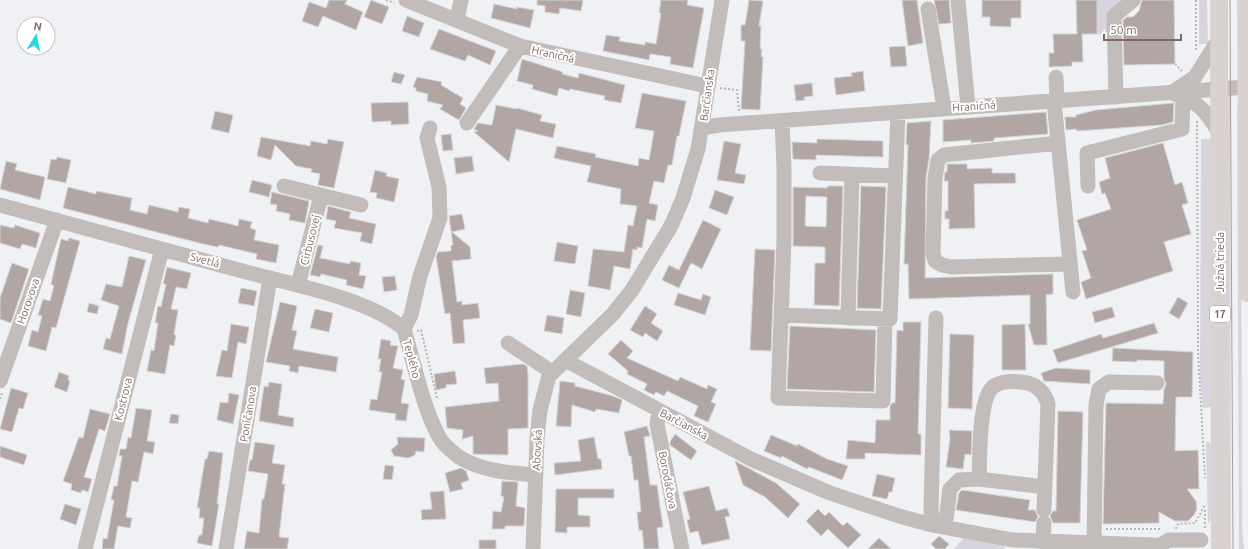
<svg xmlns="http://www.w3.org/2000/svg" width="1248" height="549" font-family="Ubuntu,sans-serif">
<rect width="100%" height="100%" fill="#f0f1f4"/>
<path fill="#d7d4dd" d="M1097,0H1121L1108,12L1109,32H1105V28L1100,35L1097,34Z
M1199,0H1207L1208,44H1199Z
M1230,95L1231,549H1226L1228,96Z
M1237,102L1241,122L1242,527L1244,549H1239Z
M1201,139H1211L1212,386L1211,407L1203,408L1200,378Z
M1206,442H1210L1214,479L1210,521L1208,524Z
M965,536L1003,544L1006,549H954Z"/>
<path fill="#b1a6a4" stroke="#d3d3d5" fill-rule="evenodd" d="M329,0H347L345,4L363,12L356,30L323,16L318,27L302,21L309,2L326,8Z
M371,0L389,7L382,24L364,17Z
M537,0H583L581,11L560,8L559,14L545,12V6L537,5Z
M661,0H688L687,5L704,8L693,68L670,64L671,57L650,54L649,60L603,51L606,35L620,37L619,41L645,45V42L656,44L661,13H659Z
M749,0L763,1L759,26H761L760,49H762L761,57H763L760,110L741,109L745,41H741V25H745Z
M902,0H917L923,43L908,46Z
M934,0H949L951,23L939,24Z
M982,0H1021V18H1011V27L990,26V17H982Z
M1076,0H1097V34H1082L1083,62H1072V66L1049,67V53H1054L1053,34H1077Z
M1142,0H1174L1175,64L1124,65L1123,20L1127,17H1133L1139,11Z
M494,4L517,9V7L534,10L530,28L491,18Z
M407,16L424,23L419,37L402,31Z
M439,29L496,51L490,65L468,55L465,61L430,49Z
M905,46L907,66L891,67L889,47Z
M522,59L563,72L562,74L578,78L579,73L625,85L621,103L604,100L605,96L570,89L569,91L559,88L557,96L532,89L533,85L517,81Z
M863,71L865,91L836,95L834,78L852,76L851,73Z
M394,72L405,75L401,84L391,82Z
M417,77L442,82L441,85L463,98L460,104L466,108L459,120L440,109L443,105L427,101L428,94L416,91V88L413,87Z
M812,83L813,96L804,97L805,100L796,101L794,85Z
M642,93L686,101L679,136H677L672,165H668L664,183L654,181L649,203L658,205L655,221L647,219L642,248L637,247V250L633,249L630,269L614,266L610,290L588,286L593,249L624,252L628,225L633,226L637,206L620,204L621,189L587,182L591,166L554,158L557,146L596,154L595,157L638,166L639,158L649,160L654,131L635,128Z
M408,102L409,124L391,125V121L372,122L371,103Z
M1174,103L1173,122L1161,125L1077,131L1076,129L1066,130L1065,117H1076V115L1096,110Z
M496,105L517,109V108L542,115L540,121L556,124L553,138L516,129L509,162L474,132L478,131L474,129L478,123L492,125Z
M215,111L233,115L229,133L211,129Z
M1046,112L1048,134L994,138V141L971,143V140L943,142V120Z
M931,121L929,159L926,178L925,278L1053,274V294L1046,295L1047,345H1034L1028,324H1030V295L909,299L908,264H904L908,145H906L907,123Z
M451,134L453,150L443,151L441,135Z
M261,137L310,146L311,141L327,144L328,139L344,142L334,188L318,185L320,174L311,172L312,169L296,166L275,145L271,160L257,156Z
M817,139L883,141V157L816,155V160L793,159L792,142L817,143Z
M724,141L741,144L735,173L746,175L744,184L717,180Z
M1163,143L1175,185L1182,182L1188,203L1182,205L1191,234L1164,242L1173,271L1086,299L1081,282L1091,278L1082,251L1087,250L1077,220L1111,209L1105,193L1102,194L1099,182L1110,178L1105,158Z
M472,156L474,171L456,174L454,158Z
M57,157L71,160L66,183L47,179L51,159L56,160Z
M6,161L17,164L15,170L45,177L40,200L0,189Z
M947,164H967V169L992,168V173H1015L1016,183L974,184L975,228L949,229V219H945V211H948V181H944L945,172H947Z
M375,170L387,173L386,176L399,179L394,202L376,198L377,193L370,192Z
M252,180L272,185L269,197L249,192Z
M828,186H843L839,306L814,305L815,263H825V247L793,246V187L827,188ZM806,196L827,197L826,227L805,226Z
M861,186L886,187L881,309L857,308Z
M68,187L96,194V191L132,198L130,210L147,214L149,205L178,212L179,207L190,209L188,218L208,223L209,219L238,226L239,219L252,222L250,228L256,230L254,240L279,245L276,263L256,259L257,254L219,245L218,247L203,244L63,208Z
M715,190L734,197L727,215L709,208Z
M272,192L309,201L305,223L289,220L290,214L276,211L277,205L270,204Z
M328,206L351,212L349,218L376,224L372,244L360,241L362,233L334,228L336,221L326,219Z
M462,214L465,229L452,232L470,247L471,259L452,261L457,302L462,301V305L478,303L480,318L463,320L465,343L453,344L450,313L445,314L436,256L438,252L451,251V245H453L449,216Z
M703,220L721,229L702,269L691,263L679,288L662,280L669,265L679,270Z
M0,225L14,228L15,225L40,233L36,248L22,244L20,249L0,243Z
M69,238L80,241L56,328L52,327L46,351L28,346L32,330L38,332L42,316L38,315L43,299L50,301L54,286L51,284L61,239L68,241Z
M557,242L578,246L575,264L554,261Z
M318,245L323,246L320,258L350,264V261L361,263L359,275L366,276L363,289L346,285L347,280L321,274L320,277L310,275Z
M755,249L775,250L771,351L750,350Z
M129,256L146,260L128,323L122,354L103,349L106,338L110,339L119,306L101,300L106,284L122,287Z
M12,263L29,269L11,323L0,319V298Z
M167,267L191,273L187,289L176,287L171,309L178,310L174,335H176L174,346L170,345L165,374L147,371L151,350L154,351L158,323H155L158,306L161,307L166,284H163Z
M395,276L397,290L384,292L382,277Z
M241,288L257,291L254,306L238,303Z
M570,290L585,293L581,317L566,314Z
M678,293L701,300L703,294L711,297L705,315L674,305Z
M1178,297L1188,303L1179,319L1169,313Z
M280,302L297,306L292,330L297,331L293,349L338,357L336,372L299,366L298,373L289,371L290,366L266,362Z
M89,303L99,306L97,314L87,312Z
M645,306L657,314L651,323L663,331L657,341L645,333L643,337L630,330Z
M1112,307L1115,317L1095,323L1092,312Z
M315,309L333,313L329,332L310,328Z
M547,315L564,318L562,334L544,331Z
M903,322H921L918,434H921V455L865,453V459H846L848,440L875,443L876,420H890V406L892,403H895L897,330L903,331Z
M1154,323L1158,333L1058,363L1053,350L1101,334L1103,338Z
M231,324L249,327L246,344L238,342L232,378L216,376L222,350L227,351Z
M1025,324L1026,370H1002V325Z
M790,326L876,330L874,392L787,389Z
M950,334L974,335L972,409L948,408Z
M381,339L391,341L390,345L398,346L393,368L403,370L401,379L405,380L401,403L409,404L406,421L395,420L396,414L369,410L371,399L377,400L382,372H379L381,359H378Z
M621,340L633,351L627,358L678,381L680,377L707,389L708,385L717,389L711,402L716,404L708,422L694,416L698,406L667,391L664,396L656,392L654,395L644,390L647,384L627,374L628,371L608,354Z
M1113,348L1193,352L1192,397H1176L1175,451L1198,450L1199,489H1187L1196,501L1197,509L1194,515L1188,521H1175L1159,512V523L1103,524L1106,403L1163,404L1164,389L1166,384L1164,378V361L1137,360V362L1112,361Z
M523,364L527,366L528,374V428L508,429V455L473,454V436L462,439L463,430L447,428L445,407L499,401L498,383L486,384L484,368Z
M1056,368L1090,370V384L1044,381L1041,373Z
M455,371L457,384L446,385V388L436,390L434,374Z
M59,372L69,376L68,380L70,381L67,392L54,387Z
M560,381L575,383V386L613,396L622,400L619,413L596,409L595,412L572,405L571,427L556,426Z
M269,382L282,384L278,415L294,418L293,427L259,421L264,386L268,387Z
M11,388L28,393L23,409L19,408L12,432L0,429Z
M229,393L239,395L233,424L217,420L220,402L228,403Z
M136,408L152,410L147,441L155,442L153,454L144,452L138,482L132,481L126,517L132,518L130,528L118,526L114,549H102L103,538L107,539L114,500H111L114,486H117L122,456H119L120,449H126L128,437L131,438Z
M90,409L110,414L105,431L99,429L84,477L92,479L88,492L82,490L81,493L71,490L72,484L63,481L79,437L83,438Z
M1058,411L1083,412L1080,523H1053L1050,516L1053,511H1056Z
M171,414L179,415L178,424L169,423Z
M647,426L650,436L644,437L650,485H657L663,527L657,528L659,549H644L642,530L639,531L637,512H641L638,480H634L631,456H629L624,432Z
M949,430L972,431L971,455L965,454L963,469L946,467L950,439Z
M675,434L697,451L691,460L670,445V442Z
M771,435L797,446L798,444L827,459L848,466L842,480L809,467L807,469L782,456L781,458L764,451Z
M397,437L425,438L424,452L416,451L415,455L408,458L394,456L391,450L398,444Z
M594,437L598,459H601L602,469L555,475L554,463L581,461L578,440Z
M255,442L275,445L272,463L285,465L282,484H285L279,537L289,538L287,549H244L247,531L259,533L262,499H264L268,474L248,471L250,460H252Z
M0,446L27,455L24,465L0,457Z
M209,451L223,453L217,504H219L212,546L197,543L199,535H202L204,518H199L200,508H197L205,459H207Z
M735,461L776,483L800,504L788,518L765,497L743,485Z
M385,465L394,466L392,480L383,479Z
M461,468L466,471L469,480L461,483L463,489L450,492L445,473Z
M877,474L895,478L892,492H889L887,499L872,496Z
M502,481L518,482L516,506L525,508L524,526H505V529H492L493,511L501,512L504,497L501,496Z
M709,486L716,511L727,508L730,516L725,517L730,539L702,545L698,531L690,533L687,520L690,519L683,492Z
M556,489H614V498H578V515L590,516V527H567V533L555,532Z
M962,490L1030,500L1028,510H1035L1038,517L1035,522L956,510L959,493Z
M444,491L446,519L422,520L421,510L432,509L430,492Z
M65,504L81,509L76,525L60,519Z
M818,509L825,516L829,512L843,526L847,522L861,535L848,548L828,529L821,536L806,521Z
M939,536L949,544L945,549H936L931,544Z
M879,538L891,549H868Z
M479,540H496V549H479Z"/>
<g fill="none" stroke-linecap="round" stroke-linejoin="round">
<path stroke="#bab6b5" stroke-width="2" stroke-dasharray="2 2" stroke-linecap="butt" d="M386,0L394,3
M1196,0V51
M1175,64L1182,71
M720,88L737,90L739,111
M1197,121L1198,352L1205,478
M417,331L421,330L437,398
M0,399L2,393
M1205,528V509
M1106,529H1162
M1176,529L1178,524L1195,523L1205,505"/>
<path stroke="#c2bcba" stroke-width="15" d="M406,0L520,46L707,86
M958,0L968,107
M928,9L944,108
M457,20L461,0
M1056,77L1057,101
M1173,92L1195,77L1219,39
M1175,94C1200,102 1207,113 1220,134
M1116,97L1114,16L1133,0
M1054,101L1073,292
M782,121L784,169V240L778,398L883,401L885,319
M467,123L520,46
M430,128L427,138L439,187L440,218L420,276L411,315L404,329C414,363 422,404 438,435C442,444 451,451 459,457C481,471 511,473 536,475
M702,128L719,125L1247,87
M1058,143L944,155L938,160L935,178L933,253L935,261L942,265L951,267L1070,264
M820,173L895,176
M284,186L361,205
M1088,186L1087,153L1182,129L1183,97
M0,205C82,227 164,249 246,272C291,284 370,299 404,329
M298,285L321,196
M781,315L890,319L898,112
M848,318L852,174
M508,343L552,372
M565,360L751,459L830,493L899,516L932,525L1013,540L1152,545H1160L1169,540H1201
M0,381L57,220
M659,410L657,424L682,549
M1044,510L1048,404C1044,391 1035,383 1021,382C1012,381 1002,381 994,386C978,397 980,459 979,479L1045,487
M932,525L931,507L936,318
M945,527L950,489L959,480L979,479
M1043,542L1044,523
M1094,544L1096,405L1099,389L1109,382L1157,383
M85,549L162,249
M226,549L270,278
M533,549L537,439L540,410L549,376L613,314L632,290L671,226L683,198L698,149L722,0"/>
<path stroke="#d9d2d1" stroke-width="18" d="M1219,0L1220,549
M1246,0L1248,293"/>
<path stroke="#a89f9c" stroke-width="1" d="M1230,0L1233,549"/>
</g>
<g text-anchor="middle" stroke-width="4" stroke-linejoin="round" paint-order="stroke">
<rect fill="#fff" stroke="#a69792" stroke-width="1" x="1210" y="306" width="20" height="16" rx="3"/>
<g font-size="10" font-weight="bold" fill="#806a64">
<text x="1220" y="318">17</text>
</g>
<g font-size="11" fill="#806a64" stroke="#fff">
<text transform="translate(553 54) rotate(13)" y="4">Hraničná</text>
<text transform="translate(707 95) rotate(-82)" y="4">Barčianska</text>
<text transform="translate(974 106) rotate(-4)" y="4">Hraničná</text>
<text transform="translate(310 240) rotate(-76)" y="4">Cirbusovej</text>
<text transform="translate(205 260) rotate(15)" y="4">Svetlá</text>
<text transform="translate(1220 262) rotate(-90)" y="4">Južná trieda</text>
<text transform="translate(28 301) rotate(-71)" y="4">Horovova</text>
<text transform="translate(412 359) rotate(75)" y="4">Teplého</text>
<text transform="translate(123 399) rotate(-76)" y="4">Kostrova</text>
<text transform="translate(248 414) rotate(-81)" y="4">Poničanova</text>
<text transform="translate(684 424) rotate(28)" y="4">Barčianska</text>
<text transform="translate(537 450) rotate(-87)" y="4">Abovská</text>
<text transform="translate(668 480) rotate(79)" y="4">Borodáčova</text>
</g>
</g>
<g transform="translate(36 36) rotate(10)"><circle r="19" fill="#ffffff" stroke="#ccc3c1"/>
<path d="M0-3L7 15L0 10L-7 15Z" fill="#29d8db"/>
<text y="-6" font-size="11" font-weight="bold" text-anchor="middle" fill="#806a64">N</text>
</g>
<path d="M1104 34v6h77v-6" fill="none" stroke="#806a64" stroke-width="2"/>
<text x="1110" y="34" font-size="12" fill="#806a64" stroke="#ffffff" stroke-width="3" paint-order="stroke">50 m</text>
</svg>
